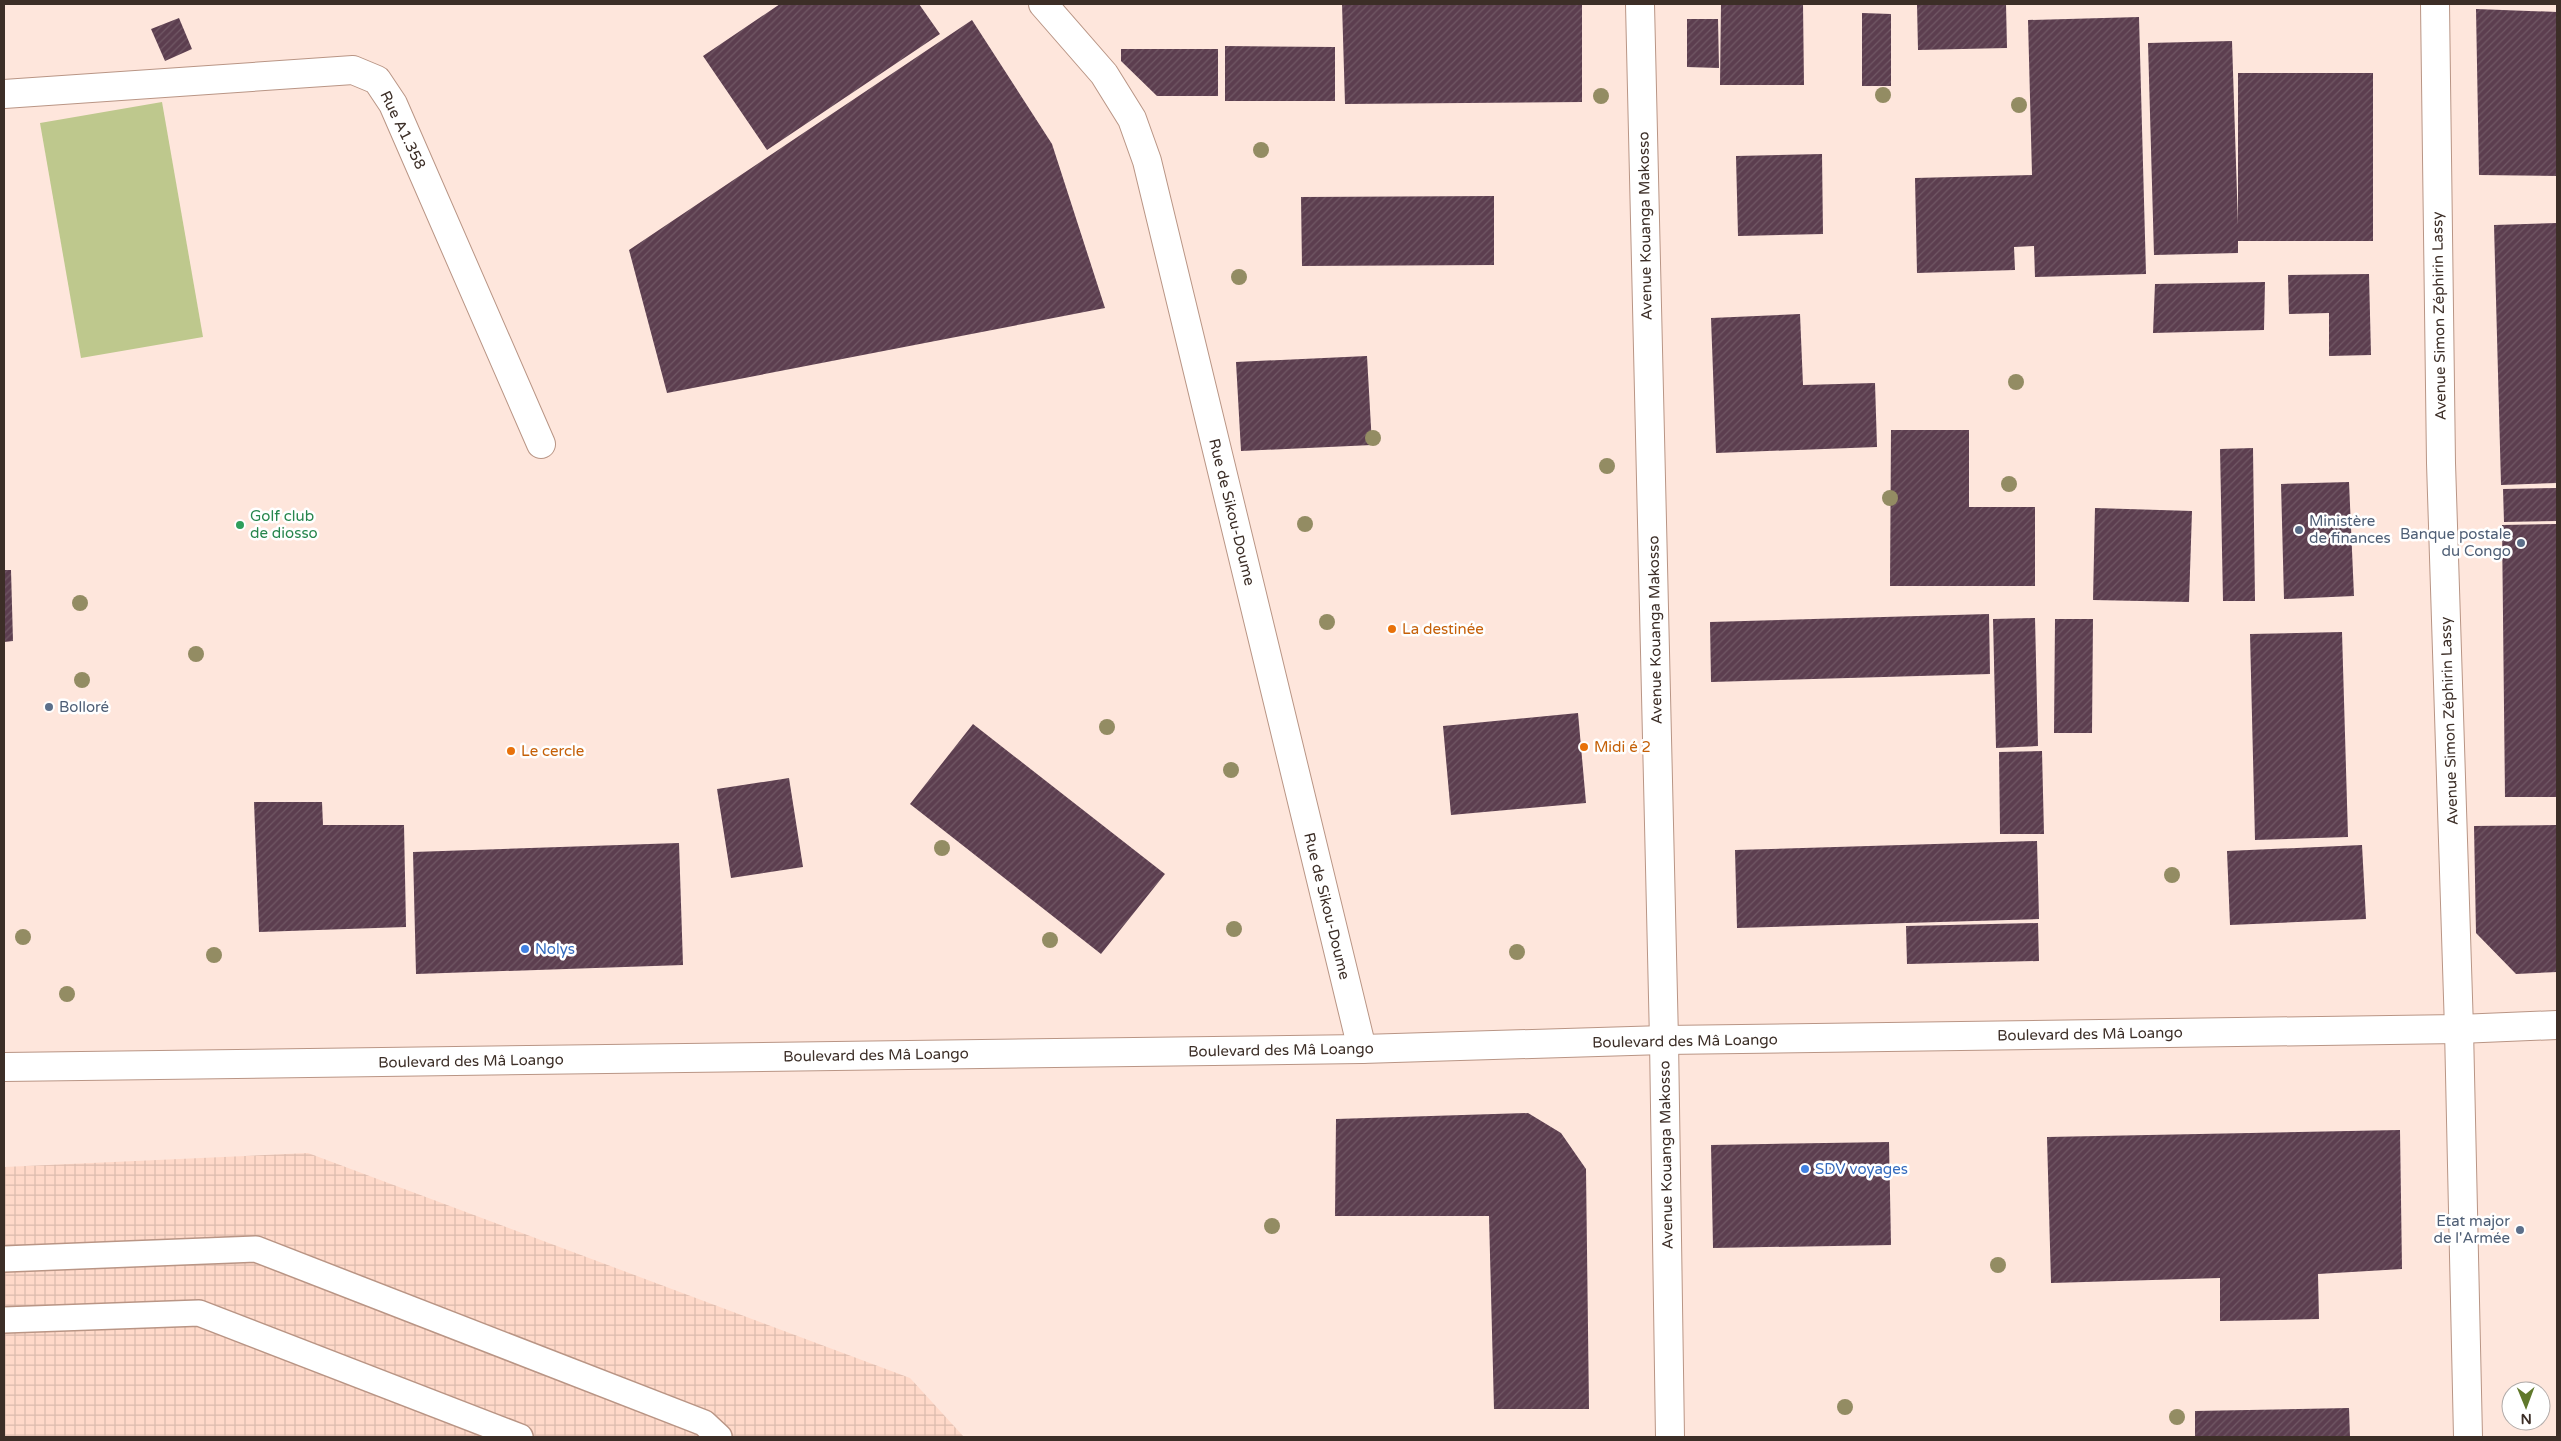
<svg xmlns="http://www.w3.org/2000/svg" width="2561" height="1441" font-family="'Varela Round',sans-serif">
<defs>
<pattern id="industrial-grid" width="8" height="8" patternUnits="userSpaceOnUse" patternTransform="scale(1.25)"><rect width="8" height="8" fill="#ffd9c9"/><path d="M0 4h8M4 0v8" fill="none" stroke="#dbbbad"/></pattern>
<pattern id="building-hatch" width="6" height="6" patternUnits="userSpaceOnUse" patternTransform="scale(1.25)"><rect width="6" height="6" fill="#5c3e4f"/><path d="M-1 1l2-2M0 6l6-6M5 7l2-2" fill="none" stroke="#715865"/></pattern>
</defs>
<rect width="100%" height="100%" fill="#fee6dc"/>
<path fill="url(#industrial-grid)" d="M308,1153L910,1378L964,1437H4V1167Z"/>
<path fill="#bec88d" d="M162,102L203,337L81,358L40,123Z"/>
<path fill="url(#building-hatch)" d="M780,4H919L940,34L767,150L703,56Z
M1342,4H1582V102L1345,104Z
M1721,4H1803L1804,85H1720Z
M1917,4H2006L2007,48L1918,50Z
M2476,9L2557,12V176L2479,175Z
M1862,13L1891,14V86H1862Z
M2139,17L2146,274L2035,277L2034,246L2014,247L2015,270L1917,273L1915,178L2032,175L2028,20Z
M179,18L192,49L165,61L151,29Z
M1687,19H1718L1719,68L1687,67Z
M972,20L1052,144L1105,308L667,393L629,250Z
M2232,41L2238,225V73H2373V241H2238V253L2154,255L2148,43Z
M1225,46L1335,47V101H1225Z
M1121,49H1218V96H1157L1121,61Z
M1822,154L1823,234L1738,236L1736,156Z
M1494,196V265L1302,266L1301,197Z
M2557,223V483L2501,485L2494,225Z
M2369,274L2371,355L2329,356V313L2289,314L2288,275Z
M2265,282L2264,330L2153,333L2155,284Z
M1800,314L1803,385L1875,383L1877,447L1716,453L1711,318Z
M1367,356L1372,445L1241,451L1236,362Z
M1891,430H1969V507H2035V586H1890Z
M2253,448L2255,601H2223L2220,449Z
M2349,482L2354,596L2284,599L2281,484Z
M2557,488V521L2504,522L2503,489Z
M2095,508L2192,511L2189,602L2093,600Z
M2557,524V797H2505L2502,525Z
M4,570H11L13,641L4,642Z
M1989,614L1990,674L1711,682L1710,622Z
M2035,618L2038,746L1996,748L1993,619Z
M2055,619H2093L2092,733H2054Z
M2342,632L2348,837L2255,840L2250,634Z
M1578,713L1586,803L1451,815L1443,726Z
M973,724L1165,874L1101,954L910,804Z
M2042,751L2044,834H2000L1999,752Z
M789,778L803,867L731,878L717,789Z
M254,802H322L323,825H404L406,927L259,932Z
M2557,825V972L2516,974L2476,933L2474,826Z
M2037,841L2039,919L1737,928L1735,850Z
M679,843L683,965L416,974L413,852Z
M2362,845L2366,919L2230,925L2227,851Z
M2038,923L2039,961L1907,964L1906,926Z
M1528,1113L1561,1133L1586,1169L1589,1409H1494L1489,1216H1335L1336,1119Z
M2400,1130L2402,1269L2318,1274L2319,1319L2220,1321V1278L2051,1283L2047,1137Z
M1889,1142L1891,1245L1713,1248L1711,1145Z
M2349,1408L2350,1437H2195V1411Z"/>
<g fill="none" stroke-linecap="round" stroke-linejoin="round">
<defs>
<path id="service" d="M4,1259L256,1249L704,1423L719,1437
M4,1320L199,1313L520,1437"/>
<path id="minor" d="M1043,4L1104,74L1132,119L1147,161L1362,1049
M1640,4L1664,1040L1670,1437
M2435,4L2441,463L2459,1029L2468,1437
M4,94L353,70L377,80L393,104L541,444"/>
<path id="tertiary" d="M4,1067L1362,1049L1664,1040L2459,1029L2557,1025"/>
</defs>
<use href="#service" stroke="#b99585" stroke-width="28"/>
<use href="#minor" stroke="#b99585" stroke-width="30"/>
<use href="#tertiary" stroke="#b99585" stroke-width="30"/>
<use href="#service" stroke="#fff" stroke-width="25"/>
<use href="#minor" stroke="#fff" stroke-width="28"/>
<use href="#tertiary" stroke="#fff" stroke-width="28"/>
</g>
<g fill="#938c63">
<circle cx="1883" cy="95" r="8"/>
<circle cx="1601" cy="96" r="8"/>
<circle cx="2019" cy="105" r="8"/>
<circle cx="1261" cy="150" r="8"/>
<circle cx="1239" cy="277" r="8"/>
<circle cx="2016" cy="382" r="8"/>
<circle cx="1373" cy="438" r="8"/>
<circle cx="1607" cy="466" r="8"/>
<circle cx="2009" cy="484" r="8"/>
<circle cx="1890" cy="498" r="8"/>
<circle cx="1305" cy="524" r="8"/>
<circle cx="80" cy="603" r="8"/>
<circle cx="1327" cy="622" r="8"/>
<circle cx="196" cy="654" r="8"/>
<circle cx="82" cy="680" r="8"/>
<circle cx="1107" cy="727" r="8"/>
<circle cx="1231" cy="770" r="8"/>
<circle cx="942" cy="848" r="8"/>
<circle cx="2172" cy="875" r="8"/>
<circle cx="1234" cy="929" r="8"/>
<circle cx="23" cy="937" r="8"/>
<circle cx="1050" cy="940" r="8"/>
<circle cx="1517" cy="952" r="8"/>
<circle cx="214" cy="955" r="8"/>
<circle cx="67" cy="994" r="8"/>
<circle cx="1272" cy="1226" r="8"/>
<circle cx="1998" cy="1265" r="8"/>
<circle cx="1845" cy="1407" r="8"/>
<circle cx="2177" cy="1417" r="8"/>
</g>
<circle fill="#2e9e5b" stroke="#fff" stroke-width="2" cx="240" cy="525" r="5"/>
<g fill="#5c6f8a" stroke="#fff" stroke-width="2">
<circle cx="2299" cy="530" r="5"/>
<circle cx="2521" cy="543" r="5"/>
<circle cx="49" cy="707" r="5"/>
<circle cx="2520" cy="1230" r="5"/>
</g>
<g fill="#e8710a" stroke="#fff" stroke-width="2">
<circle cx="1392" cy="629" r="5"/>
<circle cx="1584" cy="747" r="5"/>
<circle cx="511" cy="751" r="5"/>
</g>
<g fill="#3f7fe0" stroke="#fff" stroke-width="2">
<circle cx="525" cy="949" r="5"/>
<circle cx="1805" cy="1169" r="5"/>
</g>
<g text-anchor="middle" stroke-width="5" stroke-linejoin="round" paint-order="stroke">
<g font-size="15" fill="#3c2e27" stroke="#fff">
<text transform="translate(403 130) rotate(64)" y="5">Rue A1.358</text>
<text transform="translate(1645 226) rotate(-91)" y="5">Avenue Kouanga Makosso</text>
<text transform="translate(2439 316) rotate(-91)" y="5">Avenue Simon Zéphirin Lassy</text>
<text transform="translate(1232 512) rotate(76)" y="5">Rue de Sikou-Doume</text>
<text transform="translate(1655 630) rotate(-91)" y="5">Avenue Kouanga Makosso</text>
<text transform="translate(2449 721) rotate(-92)" y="5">Avenue Simon Zéphirin Lassy</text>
<text transform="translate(1327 906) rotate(76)" y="5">Rue de Sikou-Doume</text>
<text transform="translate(2090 1034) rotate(-1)" y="5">Boulevard des Mâ Loango</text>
<text transform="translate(1685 1041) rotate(-1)" y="5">Boulevard des Mâ Loango</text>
<text transform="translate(1281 1050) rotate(-1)" y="5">Boulevard des Mâ Loango</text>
<text transform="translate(876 1055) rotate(-1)" y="5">Boulevard des Mâ Loango</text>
<text transform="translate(471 1061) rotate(-1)" y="5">Boulevard des Mâ Loango</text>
<text transform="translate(1666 1155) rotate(-91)" y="5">Avenue Kouanga Makosso</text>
</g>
<g font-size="15" fill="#27864d" stroke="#fff" text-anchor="start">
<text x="250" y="521">Golf club<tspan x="250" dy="17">de diosso</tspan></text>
</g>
<g font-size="15" fill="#4e5e75" stroke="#fff" text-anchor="start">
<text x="2309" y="526">Ministère<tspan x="2309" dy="17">de finances</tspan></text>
<text x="2511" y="539" text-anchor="end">Banque postale<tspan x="2511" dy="17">du Congo</tspan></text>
<text x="59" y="712">Bolloré</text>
<text x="2510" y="1226" text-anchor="end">Etat major<tspan x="2510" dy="17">de l'Armée</tspan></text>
</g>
<g font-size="15" fill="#c56008" stroke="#fff" text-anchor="start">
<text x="1402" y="634">La destinée</text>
<text x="1594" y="752">Midi é 2</text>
<text x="521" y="756">Le cercle</text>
</g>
<g font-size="15" fill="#366cbe" stroke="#fff" text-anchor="start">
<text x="535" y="954">Nolys</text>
<text x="1815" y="1174">SDV voyages</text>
</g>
</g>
<rect width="2561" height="1441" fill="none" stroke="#3c2e27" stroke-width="10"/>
<g transform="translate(2526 1406) rotate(179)"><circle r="24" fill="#ffffff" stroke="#b1aba9"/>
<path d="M0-4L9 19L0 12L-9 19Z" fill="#60782b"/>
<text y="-8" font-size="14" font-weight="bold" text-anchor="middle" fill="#3c2e27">N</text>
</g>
</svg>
